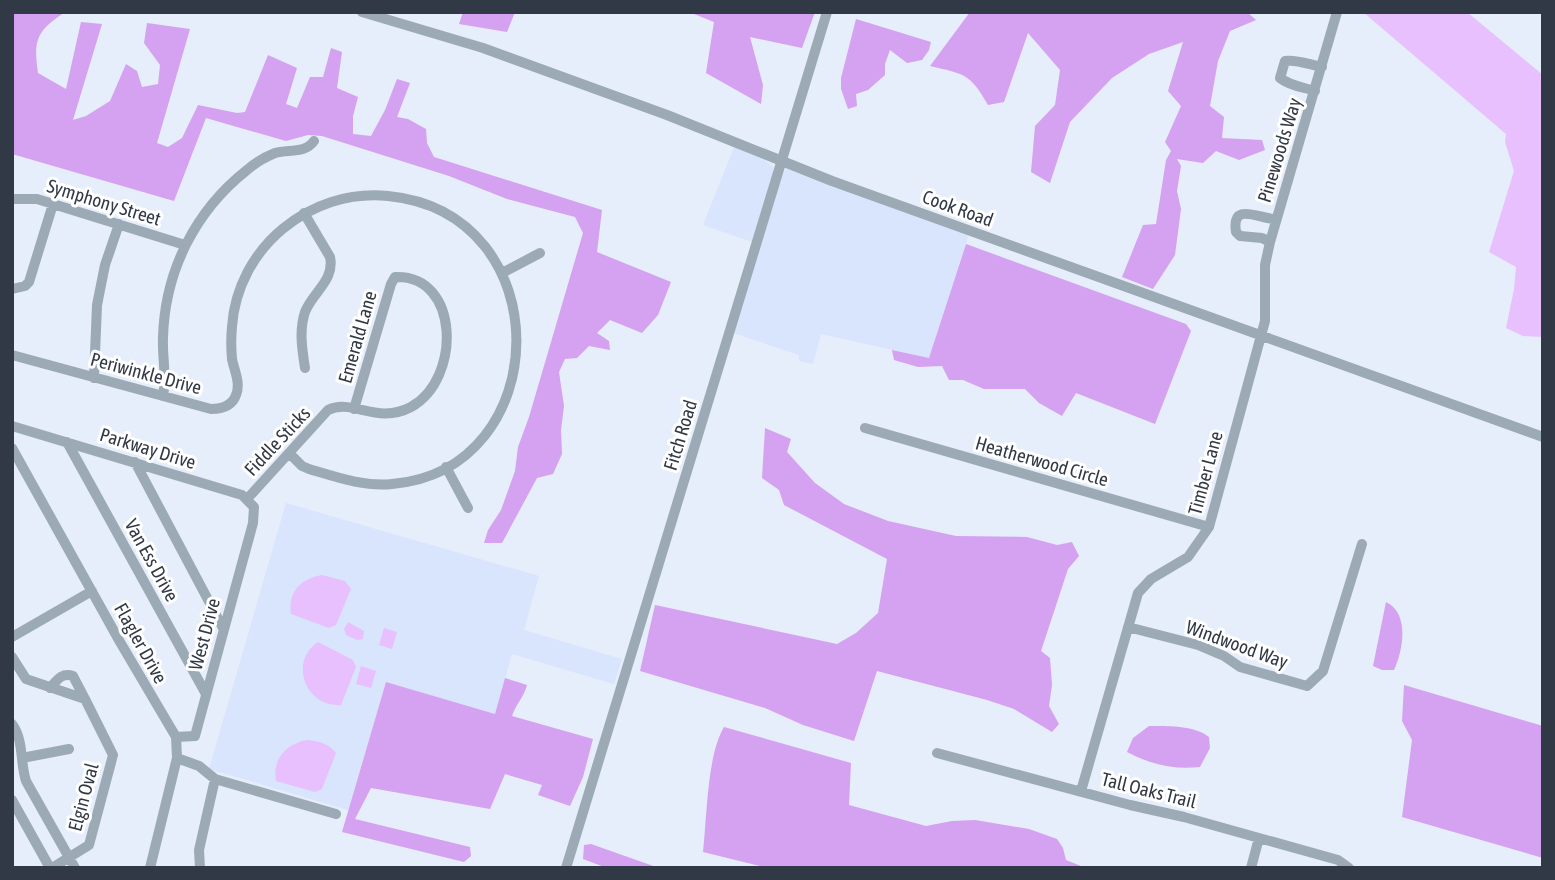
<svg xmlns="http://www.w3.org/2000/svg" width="1555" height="880" font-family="'Asap Condensed',sans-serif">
<rect width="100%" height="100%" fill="#e6edfb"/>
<path fill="#d8e5fd" d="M735,145L763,159L773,167V178L752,242L703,225Z
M786,168L969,233L929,358L821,334L813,364L799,361V355L733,333L779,182Z
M286,503L539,576L524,630L622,659L614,684L512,654L495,714L386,682L348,810L209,769Z"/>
<path fill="#e8c0fd" d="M1363,12H1467L1543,75V337L1523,336L1506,328L1514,289L1516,267L1489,252L1514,171L1505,142L1506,134Z
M322,575L345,581L351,589L336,625L329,628L291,614C288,592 300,579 322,575Z
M348,622L364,631L363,639L357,640L346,635L344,629Z
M384,628L397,632L392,649L379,645Z
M318,642L353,660L356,667L341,705C306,708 288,662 318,642Z
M361,666L376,671L371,688L356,684Z
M307,740C319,741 328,743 336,753L322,789L315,792L276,781C272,759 286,744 307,740Z"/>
<path fill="#d5a1f1" d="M12,12H65C37,31 33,39 38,73L66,89L81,22L102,24L73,120L86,116L110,101L126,64L137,71L142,87L158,84L160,65L144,43L147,23L190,29L157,143L168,147L182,138L198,105L237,113L245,112L268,55L297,68L286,104L297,108L310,77H323L331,48L342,52L337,88L358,97L353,116V134L371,136L385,110L397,79L410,83L397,117L408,119L426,129L427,143L434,157L602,210L597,252L671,282L658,315L642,333L610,320L597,333L609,341L610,350L589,346L577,358L565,359L559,372L564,406L561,430L562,454L553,474L537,478L502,543H484L488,530L501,510L515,471L518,447L529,417L583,233L575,217L507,199L449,176L322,136L308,135L286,141L206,118L174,201L12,154Z
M463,12H515L507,32L459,24Z
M689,12H815L802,48L750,37L763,85L761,104L706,73L714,22Z
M970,12H1247L1256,20L1230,31L1218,61L1210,106L1224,117L1222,138L1262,140L1265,150L1239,160L1216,151L1203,163L1177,159L1181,166L1177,191L1181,209L1175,255L1153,289L1122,277L1143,225L1156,224L1166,160L1171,151L1165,142L1181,106L1168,91L1183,42L1149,54L1112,78L1070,122L1050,183L1031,172L1035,126L1055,105L1060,70L1028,33L1004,102L988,105C970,73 964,74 930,66Z
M856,19L931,42L929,50L922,60L907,63L890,50L885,64V75L868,90L856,94L857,106L848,109L841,89V78Z
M966,244L1186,324L1191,331L1155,424L1076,393L1062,416L1039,403L1025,389H984L963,380H949L942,366L918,367L894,360L892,350L929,358Z
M765,428L791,439L787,452L815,483L844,504L888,521L956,536L1027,537L1057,545L1072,542L1079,556L1068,569L1041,651L1050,658L1052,685L1049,706L1059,724L1052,732L1014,709L987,700L877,671L854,741L803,725L765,708L640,671L655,605L837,644L856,633L878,613L887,559L784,505L779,490L762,478Z
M1386,602C1410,613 1403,651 1394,670H1382L1373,666Z
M505,678L527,685C524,697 516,704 512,716L593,739L583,777L570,806L538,795L542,785L505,774L490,809L371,788L355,819L470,847L471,856L464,862L342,832L386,682L495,714Z
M1404,685L1543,726V858L1402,817L1412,740L1402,721Z
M1149,726C1167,726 1194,725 1209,737L1210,748L1200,767C1173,770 1150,764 1127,752L1133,738Z
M724,727L851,763L849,805L926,826L952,821L975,820L1029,829L1057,839L1063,848L1066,860L1086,868H768L703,852C707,818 707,755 724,727Z
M591,844L659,868H607L583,859L584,845Z"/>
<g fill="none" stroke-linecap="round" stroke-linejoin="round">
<path stroke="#9baab4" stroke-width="10" d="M362,12L483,48L667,115L832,181L1543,437
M1315,91C1303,87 1290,86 1280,78L1285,61C1297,59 1310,65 1322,67
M12,199H37L185,245
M304,213L330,257C335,280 313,292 305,312C299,330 302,349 305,368
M1270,242L1262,238L1240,236L1236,232C1231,200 1261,220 1276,219
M502,273L540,253
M12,289L25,286L29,282L53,204
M12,355L211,409C221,409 232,406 236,395C241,383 234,370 232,359C231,348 231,337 232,327C237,248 310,188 388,196C561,213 556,470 392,484C364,487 336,477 309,469L302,466L289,453
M94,378L97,305L105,265L119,224
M163,396C167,376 162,357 163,337C165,271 195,211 247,170C255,163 265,157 275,153C288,149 305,154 314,141
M12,426L242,495L254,507L253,523L195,736L176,737
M865,428L1209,527
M67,442L206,694
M12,448L120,642L176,737L177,758L150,868
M135,462L223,628
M446,467L468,508
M247,499L328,410C352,398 377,425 411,407C462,379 460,274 395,277L391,284L354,409
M1128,627L1198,645L1224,656L1240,667L1307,686L1323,671L1362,544
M12,637L92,591
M12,657L26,679L85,699L113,755L89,845L52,868
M50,688C57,680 62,672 73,676L85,699
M12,724C24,740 20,763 26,781L75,868
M937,753L1130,805L1184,817L1338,860L1349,868
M22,758L69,749
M177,758L199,766L215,779L336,814
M1081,791L1138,593L1151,579L1188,557L1209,527L1265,321V265L1270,242L1337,12
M12,800L50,868
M200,868L199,850L215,779
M566,868L827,12
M1251,868L1259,838"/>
</g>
<g text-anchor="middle" stroke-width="6" stroke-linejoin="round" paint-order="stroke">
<g font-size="19" fill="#323946" stroke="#fff">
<text transform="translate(1279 150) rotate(-73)" y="7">Pinewoods Way</text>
<text transform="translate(104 202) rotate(17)" y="7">Symphony Street</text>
<text transform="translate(958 208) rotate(20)" y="7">Cook Road</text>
<text transform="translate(357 337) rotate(-74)" y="7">Emerald Lane</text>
<text transform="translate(146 373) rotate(15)" y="7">Periwinkle Drive</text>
<text transform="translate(680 435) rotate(-73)" y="7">Fitch Road</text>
<text transform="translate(277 441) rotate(-47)" y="7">Fiddle Sticks</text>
<text transform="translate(148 448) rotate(17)" y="7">Parkway Drive</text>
<text transform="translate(1042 461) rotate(16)" y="7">Heatherwood Circle</text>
<text transform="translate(1205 473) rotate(-75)" y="7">Timber Lane</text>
<text transform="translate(152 560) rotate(61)" y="7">Van Ess Drive</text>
<text transform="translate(204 634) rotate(-75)" y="7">West Drive</text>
<text transform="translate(141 643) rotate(61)" y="7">Flagler Drive</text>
<text transform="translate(1237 644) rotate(20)" y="7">Windwood Way</text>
<text transform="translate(1149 790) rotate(14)" y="7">Tall Oaks Trail</text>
<text transform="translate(83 797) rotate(-75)" y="7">Elgin Oval</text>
</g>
</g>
<rect width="1555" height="880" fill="none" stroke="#323946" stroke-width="28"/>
</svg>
